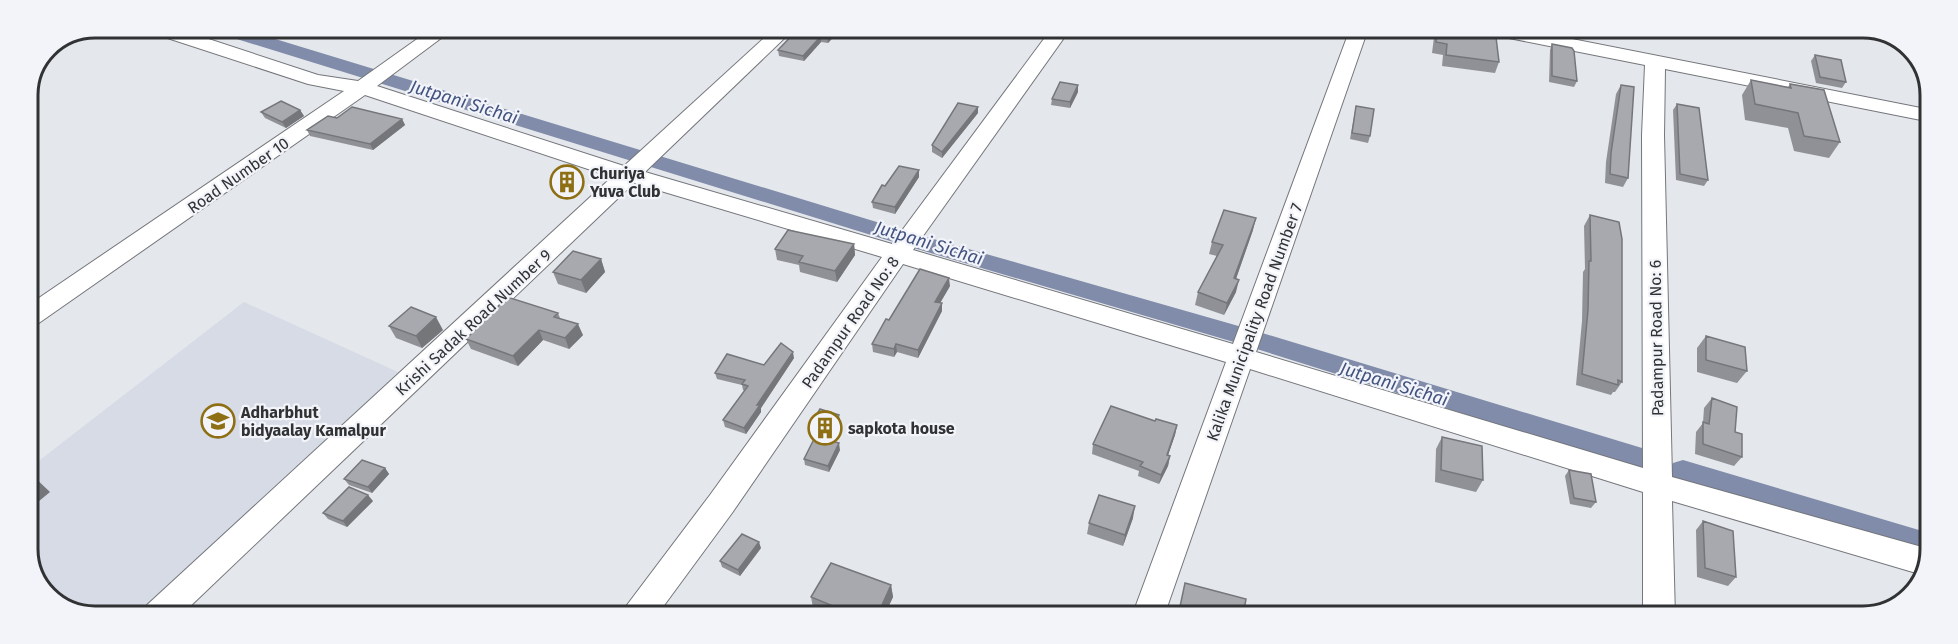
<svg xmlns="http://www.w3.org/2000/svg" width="1958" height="644" font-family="'Fira Sans',sans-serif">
<rect width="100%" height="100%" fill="#e4e7ec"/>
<path fill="#d6dbe6" d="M244,302L398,372L144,615H77L41,591L27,554V470Z"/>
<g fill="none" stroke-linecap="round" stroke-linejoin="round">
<path fill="#808ca9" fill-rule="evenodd" d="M208,27H236L916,234L1249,329L1642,448L1652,451L1655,459L1652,467L1642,470L1244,345L900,244L211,31Z
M1683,460L1929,533V558L1673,479L1669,471L1673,463Z"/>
<defs>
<path id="minor" d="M144,27H172L318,75L358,81L434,27H456L377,86L624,166L775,28H795L645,172L892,244L1052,28H1071L913,250L1233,344L1350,29H1368L1256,352L1643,468L1642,135L1645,65L1494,35L1487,33L1485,29H1522L1931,110V122L1665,69L1664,135L1672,477L1929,549V567L1923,575L1672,501L1675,617H1643V492L1250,369L1164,616H1132L1226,362L903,264L732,513L657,615H622L627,605L710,495L882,257L634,183L181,615H142L147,605L612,177L365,95L36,325L27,328V306L344,91L308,84L146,31Z"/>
</defs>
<use href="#minor" stroke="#74767b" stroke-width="2"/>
<use href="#minor" fill="#fff" fill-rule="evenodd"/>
</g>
<path fill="#909196" d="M464,27L509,28L495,38L466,32Z
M799,28H842L828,43L821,42L804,61L779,56L778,50Z
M1312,29H1339L1337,34Z
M1435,29H1492L1499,62L1495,73L1442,66L1443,55L1432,53Z
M1552,44L1577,81L1574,87L1549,82L1550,50Z
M1815,55L1846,82L1842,88L1816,83L1811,61Z
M1751,80L1788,87L1790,84L1840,142L1829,158L1794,151L1788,128L1745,120L1742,95Z
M1621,85L1628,178L1623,187L1605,183L1606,162L1616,94Z
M1078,92L1070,108L1051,105L1052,99Z
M1677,104L1708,180L1704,186L1676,180L1673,110Z
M1356,106L1370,136L1368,143L1350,139Z
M300,110L304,116L286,128L265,118L261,112Z
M978,113L942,158L932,152V145Z
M337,118L402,119L405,125L373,150L310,136L307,130Z
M919,177L895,214L873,208L872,202L885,186Z
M1590,215L1622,382L1615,392H1613L1611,395L1576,385L1582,321L1583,272L1585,269L1584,226Z
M1253,230L1236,279V292L1224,315L1195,305L1198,292L1217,256L1209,254L1212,242Z
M854,244L855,255L837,282L800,272L799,265L777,260L775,249Z
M601,259L605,272L586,293L558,284L553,272Z
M950,286L940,303L942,311L918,358L897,352L894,357L873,352L872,344L889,320Z
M558,313L560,318L583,335L569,349L543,340L518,366L471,349L466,339Z
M389,326L443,330L422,348L396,338Z
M1706,336L1747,371L1737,383L1697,372V348Z
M794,358L761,408V412L746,434L725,427L723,420L745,391L743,390L742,385L717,379L715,373L764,365Z
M1712,398L1735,432L1742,457L1734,466L1695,454L1696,432L1703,423L1704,408Z
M1155,421L1177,425L1175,435L1168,455L1170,456L1168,466L1159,484L1138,476L1139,471L1092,454L1093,444Z
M840,422L829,439L810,434L809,427Z
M1442,437L1483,480L1476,492L1435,482L1436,449Z
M840,450L829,472L805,465L804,459Z
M385,468L389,474L372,493L349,485L344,479Z
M1569,470L1596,502L1591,508L1570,504L1565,476Z
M373,501L347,527L328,519L323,513Z
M1133,518L1123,546L1087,534L1089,523Z
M1703,521L1736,577L1728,586L1697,577L1696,530Z
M761,548L740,576L722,567L720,561Z
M891,585L893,597L884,616H831L813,608L811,597Z"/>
<path fill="#75767a" d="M495,28H509L495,38L492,30Z
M836,28H842L828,43L827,37Z
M821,36V42L804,61L803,56Z
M1078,85V92L1070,108V102Z
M978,107V113L942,158V152Z
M300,110L304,116L286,128L282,122Z
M402,119L405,125L373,150L370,144Z
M919,170V177L895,214V207Z
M1256,218L1253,230L1232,290L1234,278Z
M854,244L855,255L837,282L835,271Z
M601,259L605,272L586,293L581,280Z
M949,278L950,286L936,310L935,302Z
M1239,280L1236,292L1224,315L1227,303Z
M942,303V311L918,358V350Z
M436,317L443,330L422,348L416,336Z
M578,324L583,335L569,349L565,338Z
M539,330L543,340L518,366L513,356Z
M896,344L897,352L894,357V349Z
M793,352L794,358L761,408V412L746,434L744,428L757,405Z
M839,415L840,422L829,439L828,433Z
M1177,425L1175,435L1165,464L1167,455Z
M839,443L840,450L829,472L828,466Z
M1170,456L1168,466L1159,484L1161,475Z
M385,468L389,474L372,493L368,487Z
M32,475L50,492L27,511V478Z
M368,495L373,501L347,527L343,521Z
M1135,506L1133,518L1123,546L1125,535Z
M759,542L761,548L740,576L738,570Z
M891,585L893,597L884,616H877Z"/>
<path fill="#a7a9af" stroke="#75767a" stroke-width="1.5" d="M481,28H495L492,30Z
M799,28H836L827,37L821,36L803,56L778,50Z
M1437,29H1495L1499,62L1446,55L1447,44L1436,42Z
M1552,44L1572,48L1574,51L1577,81L1552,76Z
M1815,55L1841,60L1846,82L1820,77Z
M1751,80L1791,88L1790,84L1824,90L1840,142L1804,136L1798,113L1755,104Z
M1060,82L1078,85L1070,102L1052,99Z
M1621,85L1634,87L1628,178L1610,174L1611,153Z
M281,101L300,110L282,122L261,112Z
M958,103L978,107L942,152L932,145Z
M1677,104L1699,108L1708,180L1680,174Z
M1356,106L1374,109L1370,136L1352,133Z
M352,107L402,119L370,144L307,130L328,116L337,118Z
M899,166L919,170L895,207L872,202L882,185L885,186Z
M1224,210L1256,218L1234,278L1239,280L1227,303L1198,292L1223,245L1212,242Z
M1590,215L1619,222L1622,239V382L1618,380V385L1582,374L1588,310L1589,261H1591Z
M788,230L854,244L835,271L799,262L803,256L775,249Z
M573,251L601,259L581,280L553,272Z
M920,269L949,278L935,302L942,303L918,350L896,344L894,349L872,344L886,319L889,320Z
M507,297L558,313L554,317L578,324L565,338L539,330L513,356L466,339Z
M411,307L436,317L416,336L389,326Z
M1706,336L1745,347L1747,371L1706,360Z
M781,343L793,352L757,405H760L744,428L723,420L748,386L742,384L745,380L715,373L727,354L764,365Z
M1712,398L1737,407L1735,432L1742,434V457L1703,444V422L1709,424Z
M1111,406L1155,421L1156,419L1177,425L1167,455L1170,456L1161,475L1140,466L1143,462L1093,444Z
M820,409L839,415L828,433L809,427Z
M815,437L839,443L828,466L804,459Z
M1442,437L1482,446L1483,480L1441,470Z
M362,460L385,468L368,487L344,479Z
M1569,470L1591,474L1596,502L1574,498Z
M27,472L32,475L27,478Z
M349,487L368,495L343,521L323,513Z
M1099,495L1135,506L1125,535L1089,523Z
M1703,521L1733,531L1736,577L1705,568Z
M742,534L759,542L738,570L720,561Z
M831,563L891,585L877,616H843L845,611L811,597Z
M1185,583L1246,599L1243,616H1178Z"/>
<defs>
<symbol id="building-ring" viewBox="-11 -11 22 22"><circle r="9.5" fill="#f2f4f9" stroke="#8e6f13" stroke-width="1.5"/><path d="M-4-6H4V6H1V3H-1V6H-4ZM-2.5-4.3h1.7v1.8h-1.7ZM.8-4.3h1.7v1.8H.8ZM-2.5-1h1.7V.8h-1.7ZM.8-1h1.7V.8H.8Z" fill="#8e6f13"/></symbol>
<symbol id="school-ring" viewBox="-11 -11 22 22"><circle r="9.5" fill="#f2f4f9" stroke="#8e6f13" stroke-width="1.5"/><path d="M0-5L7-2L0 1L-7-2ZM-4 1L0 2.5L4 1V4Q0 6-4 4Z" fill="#8e6f13"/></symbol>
</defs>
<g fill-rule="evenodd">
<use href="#building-ring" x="548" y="163" width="38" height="38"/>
<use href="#school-ring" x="199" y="402" width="38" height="38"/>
<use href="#building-ring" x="806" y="409" width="38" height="38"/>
</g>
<g text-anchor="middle" stroke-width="4.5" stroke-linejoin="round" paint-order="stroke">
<g font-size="16" font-weight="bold" fill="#313234" stroke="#f2f4f9" text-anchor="start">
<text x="590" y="179">Churiya<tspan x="590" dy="18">Yuva Club</tspan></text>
<text x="241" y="418">Adharbhut<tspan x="241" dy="18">bidyaalay Kamalpur</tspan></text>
<text x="848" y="434">sapkota house</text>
</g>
<g font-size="16" fill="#313234" stroke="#f2f4f9">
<text transform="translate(238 175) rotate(-35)" y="6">Road Number 10</text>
<text transform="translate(473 322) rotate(-43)" y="6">Krishi Sadak Road Number 9</text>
<text transform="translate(850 322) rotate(-55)" y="6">Padampur Road No: 8</text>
<text transform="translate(1254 322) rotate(-70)" y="6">Kalika Municipality Road Number 7</text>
<text transform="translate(1656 338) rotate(-91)" y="6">Padampur Road No: 6</text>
</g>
<g font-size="18" font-style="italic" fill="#435380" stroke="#f2f4f9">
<text transform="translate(464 102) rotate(17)" y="6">Jutpani Sichai</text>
<text transform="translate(929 243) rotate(17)" y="6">Jutpani Sichai</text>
<text transform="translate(1394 384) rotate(17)" y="6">Jutpani Sichai</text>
</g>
</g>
<path d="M0 0H1958V644H0ZM95 38H1863A57 57 0 0 1 1920 95V549A57 57 0 0 1 1863 606H95A57 57 0 0 1 38 549V95A57 57 0 0 1 95 38Z" fill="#f2f4f9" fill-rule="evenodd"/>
<path fill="none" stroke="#313234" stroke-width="3" d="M95 38H1863A57 57 0 0 1 1920 95V549A57 57 0 0 1 1863 606H95A57 57 0 0 1 38 549V95A57 57 0 0 1 95 38Z"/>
</svg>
